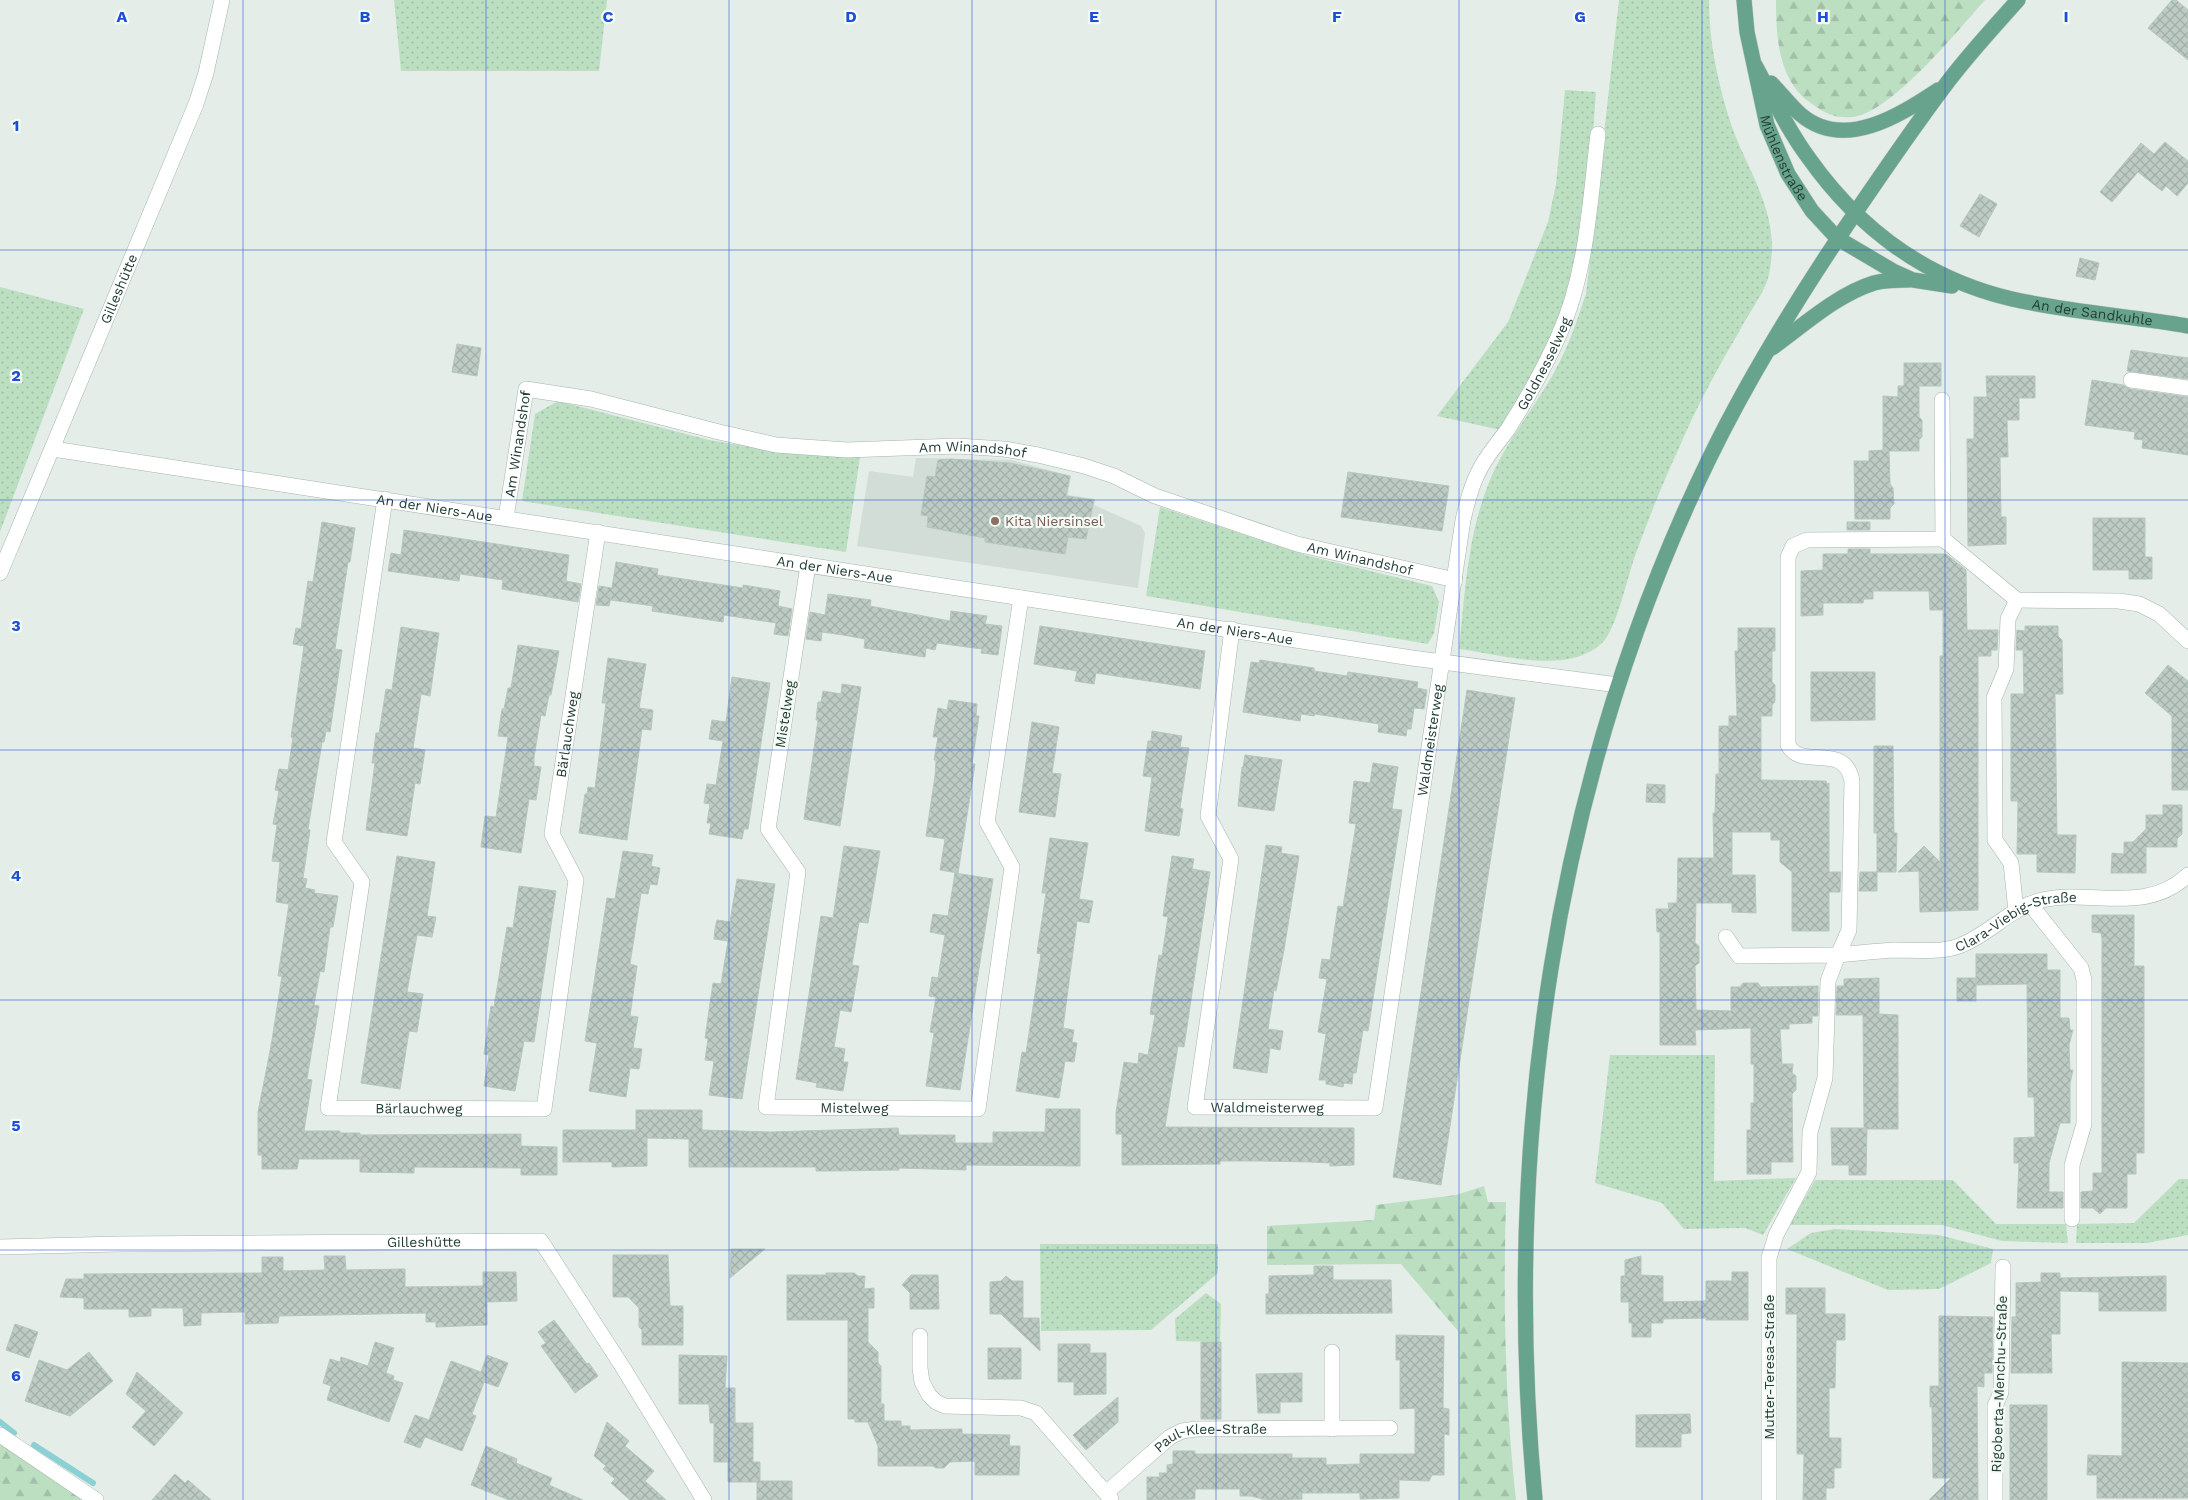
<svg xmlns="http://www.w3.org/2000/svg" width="2188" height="1500" font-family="'Work Sans',sans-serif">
<defs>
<pattern id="grass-dots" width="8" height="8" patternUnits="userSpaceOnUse" patternTransform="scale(1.25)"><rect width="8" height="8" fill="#bcdfc2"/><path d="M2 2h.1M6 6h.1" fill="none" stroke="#a1c0a7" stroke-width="1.8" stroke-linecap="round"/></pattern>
<pattern id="forest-firs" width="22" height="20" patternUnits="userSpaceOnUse" patternTransform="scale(1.25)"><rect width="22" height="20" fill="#bcdfc2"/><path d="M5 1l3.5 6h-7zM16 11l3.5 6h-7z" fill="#a1c0a7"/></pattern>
<pattern id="building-cross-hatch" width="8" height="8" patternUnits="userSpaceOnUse" patternTransform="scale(1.25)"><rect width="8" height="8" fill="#bccbc3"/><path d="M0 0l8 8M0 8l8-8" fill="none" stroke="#a1afa8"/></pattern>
</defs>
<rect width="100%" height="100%" fill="#e4ede8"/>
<path fill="#d2ddd7" d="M916,458L1011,460L1071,476L1068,495L1095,499L1094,505L1141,526L1145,533L1138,588L857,546L869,471L913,477Z"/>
<path fill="url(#grass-dots)" d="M394,0H607L599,71H401Z
M1619,0H1709C1709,42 1718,84 1731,124C1745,165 1770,198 1772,243C1772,255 1771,272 1766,284C1759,300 1747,316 1739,332C1717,369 1696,408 1679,448C1663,482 1649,518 1636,553C1628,574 1617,629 1602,643C1567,676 1500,654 1459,649C1465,594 1467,538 1488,485C1505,440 1539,404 1560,361C1571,340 1578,317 1586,294Z
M1565,90L1596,92L1589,186L1574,275L1562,317L1519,400L1501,430L1437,416L1508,322L1548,222L1556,184Z
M0,287L84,309L0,532Z
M558,401L709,440L786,453L860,457L846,552L522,501L535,414Z
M1160,507L1309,556L1432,586L1439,602L1434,633L1428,644L1146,596Z
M1610,1055H1715L1714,1181L1796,1178L1763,1235L1745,1228L1684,1229L1662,1203L1595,1183Z
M2179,1179H2188V1235L2147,1243H2076L2077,1224L2134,1223Z
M1815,1180H1953L1996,1224H2066L2068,1243L2002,1241L1942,1225H1790Z
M1835,1229L1939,1235L1993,1249L1991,1263L1939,1289L1888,1290L1787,1249L1811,1233Z
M1040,1244H1218V1273L1151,1330L1041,1331Z
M1206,1293L1221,1304L1220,1342L1176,1341L1175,1319Z"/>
<path fill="url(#forest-firs)" d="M1776,0H1985C1958,30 1892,112 1853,117C1833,119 1823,112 1808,101C1778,78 1776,35 1776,0Z
M1484,1186L1488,1202H1506C1503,1301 1505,1401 1516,1500H1459L1458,1331L1401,1264L1267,1265V1226L1374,1220L1376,1205L1456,1195Z
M0,1435L90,1500H0Z"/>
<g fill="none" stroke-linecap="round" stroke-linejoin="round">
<path stroke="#8bd0d3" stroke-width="6" d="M0,1422L14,1433
M34,1445L93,1483"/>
</g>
<path fill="url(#building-cross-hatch)" stroke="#b6c7be" d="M2172,0H2176L2188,10V60L2148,28Z
M2165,142L2188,161V183L2177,196L2166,186L2162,191L2138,172L2112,202L2100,192L2141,143L2154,154Z
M1980,194L1997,204L1979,237L1960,226Z
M2080,258L2099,263L2095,280L2076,276Z
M457,344L481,348L477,376L452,372Z
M2131,350L2188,358V379L2127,371Z
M1904,363H1941V386H1919V417L1922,420V437L1919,440V451H1889L1890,484L1893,488L1894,504L1890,508V519H1855L1854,461H1869V451L1883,450V396L1898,397V386H1904Z
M1986,376H2035V398H2019V420H2007L2008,457H2000L2001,517H2006V544L1968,546L1967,439H1974V397H1987Z
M2092,380L2123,385L2130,389L2188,397V455L2142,448L2143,440L2134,439L2135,432L2085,425Z
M951,459L1010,463L1070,476L1066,496L1094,500L1086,539L1068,537L1065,554L985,542V538L927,527L928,516L921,515L927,476L935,477L938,460Z
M1348,472L1449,486L1442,531L1341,517Z
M2093,518H2145V557H2152V579H2129V570H2093Z
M322,522L355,528L350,562H348L335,649L342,650L330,732L326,731L324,742H322L308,829L310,830L303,878L307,879L305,888L315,890L314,893L338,896L333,927H330L324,972L320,971L314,1005L319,1006L307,1079L312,1080L304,1131H340V1133H360V1135L521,1134V1146L557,1147V1175H521V1168L414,1167V1173L360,1172V1159H299L297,1169H262V1155H258V1112L271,1046L282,976H278L289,904L276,902L280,862L272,861L277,825L273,824L279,791L275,790L279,769L288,770L293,738L291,737L304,646L293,644L296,628L301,629L308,581L313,582Z
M1847,522H1870V530H1847Z
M404,530L569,555L566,581L581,584L578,602L502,589L503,580L460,574L459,581L388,571L391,553L401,555Z
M1848,549H1870V554H1946L1966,570L1967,630H1998L1997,650H1991V656H1978V910L1920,912L1919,871L1898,872L1924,846L1940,862V656H1943V610H1930L1929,591H1873V599H1864L1863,603H1823V615L1801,616V571L1823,570V554H1848Z
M616,562L658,569L657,575L743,588V585L780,591L778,606L792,609L788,636L774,634L776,623L724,615L723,622L652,611L653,606L611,600V597L609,606L596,605L599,586L612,588Z
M828,594L871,600L870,606L950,621L951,611L987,616L985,624L1002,626L998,655L981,653L982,649L937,643L935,650L926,648L925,657L864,648L865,639L843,635L822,632L821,641L806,639L810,612L825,615Z
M1040,626L1205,651L1200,689L1096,673L1094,684L1075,681L1077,671L1034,664Z
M2025,626H2058V636L2062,640L2063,694H2055L2057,835H2076L2075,873L2037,872V854H2017L2018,801H2011V694H2024L2023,650H2016L2017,630L2025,631Z
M401,627L439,633L430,696L421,694L413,748L425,750L420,784L415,783L407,836L366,830L375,763H372L376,733H379L386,689L392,690Z
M1738,628H1775V651H1772V682L1775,685V702L1772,705V716H1761V780L1826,781L1827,784L1829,783V872H1841L1840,892H1829V931H1792V872L1780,862V840H1771V832H1732V875H1755L1756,913L1732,912V903H1696L1695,943L1699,946V963L1695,966L1696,1010L1731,1011V987H1740L1743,983H1758L1761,987L1818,986V1016H1812V1023L1789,1024V1029H1780L1782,1064H1793L1792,1073L1796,1076V1090L1792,1094L1793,1162H1771V1174H1747V1130H1751V1103H1754V1064H1751V1028L1695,1030L1696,1045H1660V932H1657L1656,909H1669L1668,903H1677L1678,858H1714L1713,813H1715L1716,774H1719V726H1729V716H1737L1735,651H1738Z
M518,645L559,651L551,695H549L545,716L541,715L534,757V766L541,767L536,800L529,799L521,853L481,847L485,816L496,817L508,737L498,736L502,709H504L508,688H511Z
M608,658L646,664L639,708L653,710L651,730L642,729L627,840L579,833L585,794H587L588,787L595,788L606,703H602Z
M1260,660L1314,668V671L1347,676L1348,672L1418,682L1417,688L1427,690L1424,709L1414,708L1411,729H1407L1406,736L1378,732L1379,724L1315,714L1314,716L1301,714L1300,721L1243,712L1251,662L1259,663Z
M2168,665L2188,681V790H2172V716L2145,693Z
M1811,672H1875V720L1811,721Z
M732,677L770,683L748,829H744L742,839L709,834L711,823H707L710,804L704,803L707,784L716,785L723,741L709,739L712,720L726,722Z
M842,684L861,687L840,826L804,819L818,720H816L818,702H821L823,691L841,694Z
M1467,690L1515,698L1441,1185L1393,1177Z
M949,700L977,704L976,716H979L972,764H975L958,873L940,870L945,839L926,836L935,776L936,760H934L938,737H933L938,708L947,710Z
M1032,722L1059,727L1052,773L1061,774L1055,817L1019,812Z
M1152,731L1182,736L1180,747L1189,748L1180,808L1183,809L1179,836L1145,831L1152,777L1143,776L1148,741H1151Z
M1874,746H1893L1894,833H1897L1896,872H1877V891H1859L1860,872H1877V833H1874Z
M1245,755L1282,760L1274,811L1238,806L1242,767H1243Z
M1373,763L1398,767L1392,809L1402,810L1368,1031L1363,1030L1356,1073H1353L1352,1084L1344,1083L1343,1087L1326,1084V1080H1319L1326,1034L1318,1032L1327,979L1319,978L1322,959L1330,960L1338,906L1343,907L1356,824L1349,823L1354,781L1370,783Z
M1647,784L1665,785V803L1646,802Z
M2163,805H2182V834L2177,839V847H2146V873H2111L2112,853L2124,854V842H2133L2146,829V815H2163Z
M1050,838L1088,843L1079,899L1093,901L1089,923L1077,921L1063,1028L1074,1030L1072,1042L1077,1043L1074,1062L1065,1061L1059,1098L1016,1091L1022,1052L1026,1053L1041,954L1037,953L1046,893H1042Z
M1266,845L1282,847L1281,853L1299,856L1284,950L1276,991L1274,990L1268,1029L1283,1031L1280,1050L1270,1048L1267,1073L1233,1068Z
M844,846L880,851L868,923L859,922L852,965L859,966L851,1012L840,1010L834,1047L845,1049L843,1062H848L843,1091L816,1087L817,1083L796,1079L821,916L833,918Z
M623,851L653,855L651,866L660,868L657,885L650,884L648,894L641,893L630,964L637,966L630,1016L638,1017L633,1048L642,1049L639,1069L630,1068L626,1097L589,1091L597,1043L585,1041L607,898L615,899Z
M397,856L435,862L427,916L436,917L432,937L417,935L407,992L423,994L417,1032L409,1031L400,1089L361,1083Z
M1172,856L1194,859L1192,869L1210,872L1184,1047L1178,1046L1165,1127L1354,1128V1165L1330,1166V1163L1310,1162L1261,1161H1220V1164L1122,1165V1134H1116V1112L1124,1062L1138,1064L1139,1053L1148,1055L1155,1015L1150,1014L1159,955L1162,956L1168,917L1163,916Z
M955,873L993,879L960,1090L926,1086L934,1033L930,1032L936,997L929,996L932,977L938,978L945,935L930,932L933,914L948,916Z
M737,879L775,884L742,1099L709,1095L714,1061L705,1060L708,1039L705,1038L713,983L721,984L728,941L714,939L715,929L717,920L730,922Z
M519,886L556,891L534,1042L524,1041L515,1091L484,1086L489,1055L484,1054L491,1006L494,1007L507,927L513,928Z
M2092,915H2134V966H2144V1153H2136V1174H2127V1208H2106L2100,1214L2093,1208H2081V1192L2093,1191V1173H2102V938L2101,933L2092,932Z
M1976,954H2047V970H2060V1018H2069L2070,1030H2073L2069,1045L2070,1070H2073L2070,1083V1123H2060L2049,1163V1192H2063V1208H2017L2019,1163H2014V1138L2035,1137L2034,1097H2028L2027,984L1976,985Z
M1879,978V1014L1898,1015V1129H1867L1866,1175H1849V1165H1832L1831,1128H1864L1863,1015H1836L1837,986H1844V979Z
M1957,978H1976V1001H1957Z
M1046,1109H1080V1166L966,1165V1170L899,1168V1170L833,1171H816V1167H689V1139L647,1138V1166L612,1167V1162H563V1130H636V1110H702V1130L771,1132L898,1128L899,1135H955V1143H993V1132H1045Z
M731,1249H765L730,1278Z
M613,1255H668L670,1306H683V1345H642V1330L639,1327V1308L628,1297H613Z
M324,1256H345L346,1270L405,1269V1287L483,1286V1272H516L517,1301L487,1302V1325L436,1327V1322H426V1313L279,1316L278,1323L245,1324V1312L201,1313V1325L184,1326L183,1308H151V1316L129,1317V1309H84V1298L60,1297L66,1279H84V1274L262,1273V1257H283V1271L325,1270Z
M1641,1256V1275L1663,1276V1302L1706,1301V1281H1732V1272H1748V1320H1706V1318L1663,1319V1323H1651V1337H1632V1323H1629V1302H1621V1276H1625V1260Z
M1314,1266H1333V1280H1391L1392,1313L1266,1314V1294H1269V1276L1314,1275Z
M826,1273H854L858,1276H865L864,1289L874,1288V1308H868V1342L878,1352V1363L881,1366V1404H884V1421H901V1426H910V1430L962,1429V1434L1010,1435L1009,1446H1020L1019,1475H975V1461L950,1462L944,1468H936L933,1466H878V1446L868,1422H855V1419H848V1320H787V1275H826Z
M2041,1273H2060V1278L2166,1276V1311H2099V1292L2060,1291V1334H2051L2052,1373H2011L2012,1317H2016V1283L2041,1282Z
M911,1275H938L939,1309H910V1293L902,1285Z
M1006,1276L1012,1281H1023V1318H1039L1040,1351L1001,1314H990V1282L1001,1281Z
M1786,1288H1825V1314H1845V1340H1836L1835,1388H1829V1438H1841V1468H1834V1488H1826V1500H1803L1804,1454H1797V1314H1786Z
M1939,1316L1993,1317L1992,1373H1984V1387L1977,1386L1978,1500H1929L1951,1478H1933L1932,1407H1930V1386H1939Z
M554,1320L587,1364L589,1363L598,1376L575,1393L541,1346L546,1343L538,1332Z
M15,1324L38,1332L29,1358L6,1350Z
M1396,1335L1444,1336L1443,1408L1449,1409V1435L1444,1434V1475H1432L1429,1481L1399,1480V1498L1360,1499V1493H1302V1499L1266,1500L1251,1496H1240V1489H1195V1499L1147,1500V1477H1160L1159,1473H1167V1465L1173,1464V1451H1195V1454H1292V1458H1326V1465L1360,1464V1454H1415V1408L1400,1409V1360H1396Z
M375,1342L394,1348L386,1373L394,1376L393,1380L403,1383L389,1422L327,1400L331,1386L323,1383L330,1359L340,1362L341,1357L368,1366Z
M1201,1342H1221V1419H1201Z
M1058,1344H1090V1353H1106V1394L1074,1395V1382H1058Z
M988,1348H1021V1379H988Z
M89,1352L113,1381L70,1416L25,1401L39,1360L67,1370Z
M487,1355L508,1363L498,1387L484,1382L472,1414L476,1416L462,1451L425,1437L420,1448L404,1442L415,1415L429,1420L451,1361L481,1372Z
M679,1355L727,1356L725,1388H735V1423H753V1462H760V1481H792V1500H757V1482H728V1462H714V1423H710L709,1404H679Z
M2122,1362L2188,1363V1498H2097V1475H2087L2088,1455L2122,1456Z
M137,1372L183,1413L154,1446L132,1427L146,1411L126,1394Z
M1302,1373V1402H1280V1413H1258L1256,1374Z
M1118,1397V1422L1086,1450L1073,1435Z
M2010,1405H2047V1500H2010Z
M1690,1414L1691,1433L1681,1434V1447H1636V1415Z
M607,1422L629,1441L625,1446L654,1471L645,1481L666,1500H630L611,1483L615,1479L603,1469L606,1466L594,1456Z
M486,1446L517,1459L516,1463L552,1478L549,1485L583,1500H509L471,1485Z
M175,1474L185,1483L188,1480L211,1500H152Z"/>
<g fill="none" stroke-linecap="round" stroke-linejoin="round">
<defs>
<g id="minor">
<path d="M2131,380L2188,388"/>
<path id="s1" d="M53,449L1412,658L1618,685"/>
<path id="s2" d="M385,499L334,842L362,882L328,1108L544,1109L576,880L552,834L598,532"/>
<path id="s3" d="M506,518L526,389L591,399L719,432L776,445L847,450L957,446L1004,449L1038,455L1084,466L1114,476L1155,496L1297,544L1455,580"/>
<path d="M1943,539L2017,600L2119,601L2139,604L2159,614L2188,641"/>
<path id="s4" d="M808,565L768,829L798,872L766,1107L978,1109L1012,867L987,822L1021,598"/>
<path id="s5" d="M0,573L196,104L206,73L222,0"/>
<path id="s6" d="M1232,629L1208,816L1231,859L1195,1107L1375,1108L1463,520C1467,504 1470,488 1478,473C1485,457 1498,443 1508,429C1527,399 1545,367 1559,335C1587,273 1590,200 1598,134"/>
<path d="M2030,904L2081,968L2084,980V1124L2072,1165V1219"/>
<path d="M2016,911L2011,863L1995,840L1994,698L2006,669L2008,619L2017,600"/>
<path d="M1726,937L1739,956L1838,955L1828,981L1825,1078L1810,1132L1809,1172L1776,1235L1769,1258V1500"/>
<path d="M1838,955L1849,930L1852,781C1845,741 1801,771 1788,745V557L1793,546L1807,540L1943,539L1942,400"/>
<path id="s7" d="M1838,955C1857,953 1876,951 1895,950C1916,950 1940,953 1959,946C1989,935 2011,907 2042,900C2092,889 2146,915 2188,875"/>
<path id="s8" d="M0,1247L119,1244L541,1241L622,1366L704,1500"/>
<path d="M920,1336V1368L922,1382L929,1395L936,1402L945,1406L1021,1408L1036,1413L1111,1499"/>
<path d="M1332,1352V1429"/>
<path d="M0,1435L96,1500"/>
<path id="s9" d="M1106,1493L1170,1437L1182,1431L1196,1429L1390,1428"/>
<path d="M1995,1500V1406L2001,1392L2003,1267"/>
</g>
<g id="major">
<path id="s10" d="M1744,0L1747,32L1767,125L1788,174L1812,211L1837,238L1893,271L1913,280L1952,286"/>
<path id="s11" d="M1755,65C1772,96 1787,129 1808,157C1858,228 1926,279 2012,299C2069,312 2130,316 2188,326"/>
<path d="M1771,83C1781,93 1790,105 1800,114C1844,152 1900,115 1938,90"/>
<path d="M1772,348C1804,325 1836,295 1874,283C1885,280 1899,280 1909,280"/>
<path d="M1535,1500C1502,1147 1553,780 1709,459C1753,368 1807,283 1864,200C1890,162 1916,124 1944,87C1966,57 1993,28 2018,0"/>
</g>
</defs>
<use href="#minor" stroke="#a6b5ae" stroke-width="16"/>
<use href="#major" stroke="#c1c9c6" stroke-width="16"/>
<use href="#minor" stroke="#fff" stroke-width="15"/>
<use href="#major" stroke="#68a38d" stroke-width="15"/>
</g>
<path fill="none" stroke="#1d4ed8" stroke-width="1" stroke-opacity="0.55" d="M243,0V1500M486,0V1500M729,0V1500M972,0V1500M1216,0V1500M1459,0V1500M1702,0V1500M1945,0V1500M0,250H2188M0,500H2188M0,750H2188M0,1000H2188M0,1250H2188"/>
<circle fill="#8d6e63" stroke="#f4faf6" stroke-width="2" cx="995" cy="521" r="5"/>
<g text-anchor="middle" stroke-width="4.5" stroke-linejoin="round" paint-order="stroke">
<g font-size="14" fill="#233f34" stroke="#f4faf6">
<text dy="5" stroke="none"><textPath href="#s10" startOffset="164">Mühlenstraße</textPath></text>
<text dy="5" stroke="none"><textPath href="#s5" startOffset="308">Gilleshütte</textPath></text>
<text dy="5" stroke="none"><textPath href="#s11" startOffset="442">An der Sandkuhle</textPath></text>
<text dy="5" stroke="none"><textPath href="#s6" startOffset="1440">Goldnesselweg</textPath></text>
<text dy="5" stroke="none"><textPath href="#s3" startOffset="75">Am Winandshof</textPath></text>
<text dy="5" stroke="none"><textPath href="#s3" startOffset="584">Am Winandshof</textPath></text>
<text dy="5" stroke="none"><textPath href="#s1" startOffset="386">An der Niers-Aue</textPath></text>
<text dy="5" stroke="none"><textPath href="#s3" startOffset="989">Am Winandshof</textPath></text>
<text dy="5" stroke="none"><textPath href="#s1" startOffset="791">An der Niers-Aue</textPath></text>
<text dy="5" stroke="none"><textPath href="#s1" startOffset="1196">An der Niers-Aue</textPath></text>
<text transform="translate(785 714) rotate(-81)" y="5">Mistelweg</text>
<text dy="5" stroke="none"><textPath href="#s2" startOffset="1224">Bärlauchweg</textPath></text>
<text dy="5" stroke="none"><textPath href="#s6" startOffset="1040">Waldmeisterweg</textPath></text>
<text dy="5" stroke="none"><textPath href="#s7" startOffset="185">Clara-Viebig-Straße</textPath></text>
<text dy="5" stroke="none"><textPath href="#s6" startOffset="560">Waldmeisterweg</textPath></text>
<text dy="5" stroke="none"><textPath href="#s2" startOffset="715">Bärlauchweg</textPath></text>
<text dy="5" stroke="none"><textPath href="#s4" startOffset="645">Mistelweg</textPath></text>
<text dy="5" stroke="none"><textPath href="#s8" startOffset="424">Gilleshütte</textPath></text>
<text transform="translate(1769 1367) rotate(-90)" y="5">Mutter-Teresa-Straße</text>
<text transform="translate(1999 1384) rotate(-88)" y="5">Rigoberta-Menchu-Straße</text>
<text dy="5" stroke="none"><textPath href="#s9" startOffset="125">Paul-Klee-Straße</textPath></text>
</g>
<g font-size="14" fill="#785e54" stroke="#f4faf6" text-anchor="start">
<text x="1005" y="526">Kita Niersinsel</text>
</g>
</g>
<g font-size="16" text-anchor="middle" font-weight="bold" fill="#1d4ed8" stroke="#f4faf6" stroke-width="4.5" stroke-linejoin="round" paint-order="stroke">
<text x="122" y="22">A</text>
<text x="365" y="22">B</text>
<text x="608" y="22">C</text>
<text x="851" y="22">D</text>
<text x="1094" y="22">E</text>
<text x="1337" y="22">F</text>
<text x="1580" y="22">G</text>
<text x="1823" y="22">H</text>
<text x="2066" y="22">I</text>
<text x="16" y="131">1</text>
<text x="16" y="381">2</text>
<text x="16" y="631">3</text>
<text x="16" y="881">4</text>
<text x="16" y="1131">5</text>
<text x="16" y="1381">6</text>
</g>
</svg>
